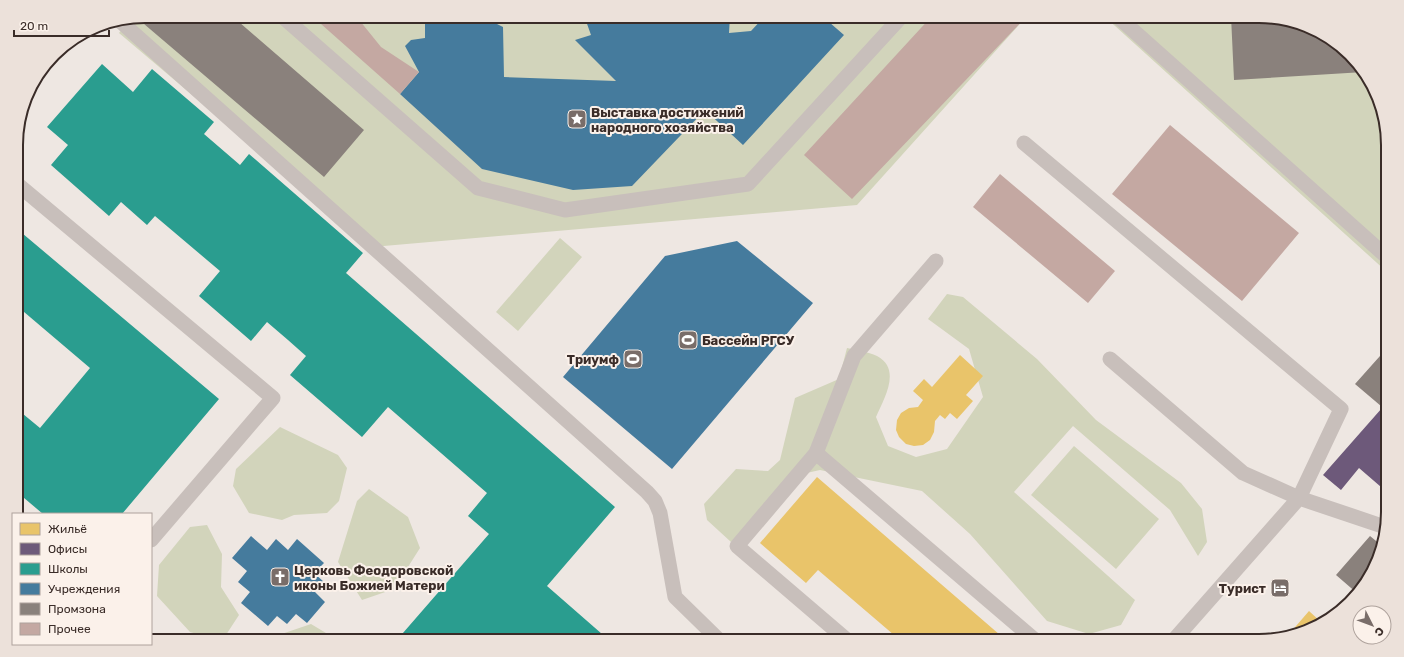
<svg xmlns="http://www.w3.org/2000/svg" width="1404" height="657" font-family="Rubik,sans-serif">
<rect width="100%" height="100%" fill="#eee7e2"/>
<path fill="#d2d4bb" d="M145,16H1027L857,205L372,247L119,33L130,19Z
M1104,16H1259L1308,26L1361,67L1387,129V272Z
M560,238L582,257L518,331L496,312Z
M947,294L963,297L1037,359L1096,420L1181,483L1202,509L1207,542L1198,556L1170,510L1073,426L1014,492L1135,600L1121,625L1089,634L1047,621L970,534L922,491L820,470L802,474L731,542L707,520L704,504L736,469L768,471L780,460L795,398L839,379L847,348C856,350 868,352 877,356C902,369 884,399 876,417L888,446L916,457L947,449L983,397L969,349L928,319Z
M280,427L338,455L347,468L339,501L327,513L294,515L282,520L249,513L233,486L236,469Z
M1074,446L1159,519L1116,569L1031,495Z
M369,489L408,517L420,548L394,589L362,600L338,562L357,501Z
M207,525L222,554L221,587L239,615L222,641L190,632L157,596L159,565L190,527Z
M311,624L326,633L323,641H261Z"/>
<path fill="#e9c46a" d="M960,355L983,376L966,395L973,401L957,419L950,413L945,419L940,415L935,421L934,432L930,440L923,445L914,446L906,444L899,437L896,430L897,420L901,413L909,408L918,407L923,400L913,391L924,379L932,387Z
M817,477L1007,641H901L818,570L806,583L760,543Z
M1309,611L1321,622L1290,633Z"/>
<path fill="#6d597a" d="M1382,408L1388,412V493L1359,468L1341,490L1323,475Z"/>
<path fill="#2a9d8f" d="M102,64L133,92L152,69L214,122L204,134L240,165L249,154L363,253L346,273L615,507L547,586L610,641H523L514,633L508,641H396L489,534L468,516L487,493L388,407L362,437L290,375L306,356L288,340L267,322L251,341L199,296L220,271L155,216L147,225L121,202L109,216L51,165L68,145L47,127Z
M16,228L219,399L122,514H43L17,492V409L40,428L90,368L17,306Z"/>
<path fill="#457b9d" d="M441,16H481L503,27L504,77L616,81L575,40L591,35L586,21L588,16H730L729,33L751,31L765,16H822L844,35L743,145L705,110L632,186L573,190L482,169L400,94L419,72L405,46L411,40L425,38V22H440Z
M737,241L813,303L672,469L563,377L665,256Z
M251,536L267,550L276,539L288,550L297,539L324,563L314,573L324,582L315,592L325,602L307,623L296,614L287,624L277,616L268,626L241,603L250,592L238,582L247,571L232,558Z"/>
<path fill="#8a817c" d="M145,16H232L364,130L324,177L137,18Z
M1231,16H1259L1308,26L1361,67L1364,72L1234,80Z
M1388,347V412L1355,384Z
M1370,536L1381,545L1378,561L1358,594L1336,575Z"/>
<path fill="#c4a8a2" d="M312,16H356L381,47L419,72L400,94Z
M822,16H837L830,23Z
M932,16H1027L852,199L804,155Z
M1170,125L1299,233L1242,301L1112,194Z
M1000,174L1115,271L1088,303L973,207Z"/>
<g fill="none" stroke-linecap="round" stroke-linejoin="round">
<path stroke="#c8bfbb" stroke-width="15" d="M282,16L478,188L565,210L748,184L902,16
M1117,16L1387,257
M120,21L647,492L655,501L660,513L675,597L720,641
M1024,143L1341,409L1299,498L1173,641
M16,183L273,398L151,540
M1110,359L1243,473L1299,498L1385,527
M816,453L1036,641
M848,641L737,546L816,453L854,356L936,261"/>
</g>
<defs>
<symbol id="sight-square" viewBox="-11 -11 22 22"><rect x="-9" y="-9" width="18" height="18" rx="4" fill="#796d69" stroke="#fbf1ea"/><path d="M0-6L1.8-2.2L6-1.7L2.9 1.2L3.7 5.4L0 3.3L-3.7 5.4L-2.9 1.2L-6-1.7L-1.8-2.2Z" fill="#fff"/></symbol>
<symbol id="stadium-square" viewBox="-11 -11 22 22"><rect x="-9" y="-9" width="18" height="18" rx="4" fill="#796d69" stroke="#fbf1ea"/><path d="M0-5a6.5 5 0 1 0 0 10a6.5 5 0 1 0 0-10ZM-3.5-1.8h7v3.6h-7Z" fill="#fff"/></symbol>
<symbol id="church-square" viewBox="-11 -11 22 22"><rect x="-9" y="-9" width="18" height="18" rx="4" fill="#796d69" stroke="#fbf1ea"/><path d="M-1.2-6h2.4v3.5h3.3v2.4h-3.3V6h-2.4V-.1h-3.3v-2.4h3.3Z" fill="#fff"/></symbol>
<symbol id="hotel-square" viewBox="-11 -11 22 22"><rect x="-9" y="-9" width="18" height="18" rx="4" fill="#796d69" stroke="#fbf1ea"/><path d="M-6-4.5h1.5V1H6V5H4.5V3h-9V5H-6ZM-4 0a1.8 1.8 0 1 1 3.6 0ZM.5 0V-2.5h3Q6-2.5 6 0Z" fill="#fff"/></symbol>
</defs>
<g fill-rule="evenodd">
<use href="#sight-square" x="566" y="108" width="22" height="22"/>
<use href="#stadium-square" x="677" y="329" width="22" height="22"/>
<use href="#stadium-square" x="622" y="348" width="22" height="22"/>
<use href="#church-square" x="269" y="566" width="22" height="22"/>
<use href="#hotel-square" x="1269" y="577" width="22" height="22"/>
</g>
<g text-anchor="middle" stroke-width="4" stroke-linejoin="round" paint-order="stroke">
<g font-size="13" font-weight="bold" fill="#3a2c28" stroke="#fbf1ea" text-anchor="start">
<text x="591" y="117">Выставка достижений<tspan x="591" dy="15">народного хозяйства</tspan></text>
<text x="702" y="345">Бассейн РГСУ</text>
<text x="619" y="364" text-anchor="end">Триумф</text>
<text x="294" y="575">Церковь Феодоровской<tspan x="294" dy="15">иконы Божией Матери</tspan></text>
<text x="1266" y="593" text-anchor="end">Турист</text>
</g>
</g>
<path d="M0 0H1404V657H0ZM145 23H1259A122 122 0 0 1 1381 145V512A122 122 0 0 1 1259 634H145A122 122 0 0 1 23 512V145A122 122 0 0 1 145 23Z" fill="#ece1da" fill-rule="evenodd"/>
<path fill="none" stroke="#3a2c28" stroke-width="2" d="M145 23H1259A122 122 0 0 1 1381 145V512A122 122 0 0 1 1259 634H145A122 122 0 0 1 23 512V145A122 122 0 0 1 145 23Z"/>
<rect x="12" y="513" width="140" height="132" fill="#fbf1ea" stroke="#aea29c"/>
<rect x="20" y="523" width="20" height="12" fill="#e9c46a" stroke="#aea29c"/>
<text x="48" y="533" font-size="12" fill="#3a2c28">Жильё</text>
<rect x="20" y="543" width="20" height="12" fill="#6d597a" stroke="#aea29c"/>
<text x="48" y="553" font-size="12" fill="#3a2c28">Офисы</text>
<rect x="20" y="563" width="20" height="12" fill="#2a9d8f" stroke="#aea29c"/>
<text x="48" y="573" font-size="12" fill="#3a2c28">Школы</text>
<rect x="20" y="583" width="20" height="12" fill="#457b9d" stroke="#aea29c"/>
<text x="48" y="593" font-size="12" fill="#3a2c28">Учреждения</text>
<rect x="20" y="603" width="20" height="12" fill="#8a817c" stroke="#aea29c"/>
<text x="48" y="613" font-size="12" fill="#3a2c28">Промзона</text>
<rect x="20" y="623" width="20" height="12" fill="#c4a8a2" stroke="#aea29c"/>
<text x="48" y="633" font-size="12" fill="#3a2c28">Прочее</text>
<g transform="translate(1372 625) rotate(132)"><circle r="19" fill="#fbf1ea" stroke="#aea29c"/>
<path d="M0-3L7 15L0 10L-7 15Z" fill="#796d69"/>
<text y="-6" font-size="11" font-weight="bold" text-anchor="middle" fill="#3a2c28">С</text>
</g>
<path d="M14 30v6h95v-6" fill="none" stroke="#3a2c28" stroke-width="2"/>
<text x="20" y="30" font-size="12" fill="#3a2c28" stroke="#fbf1ea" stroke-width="3" paint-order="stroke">20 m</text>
</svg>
